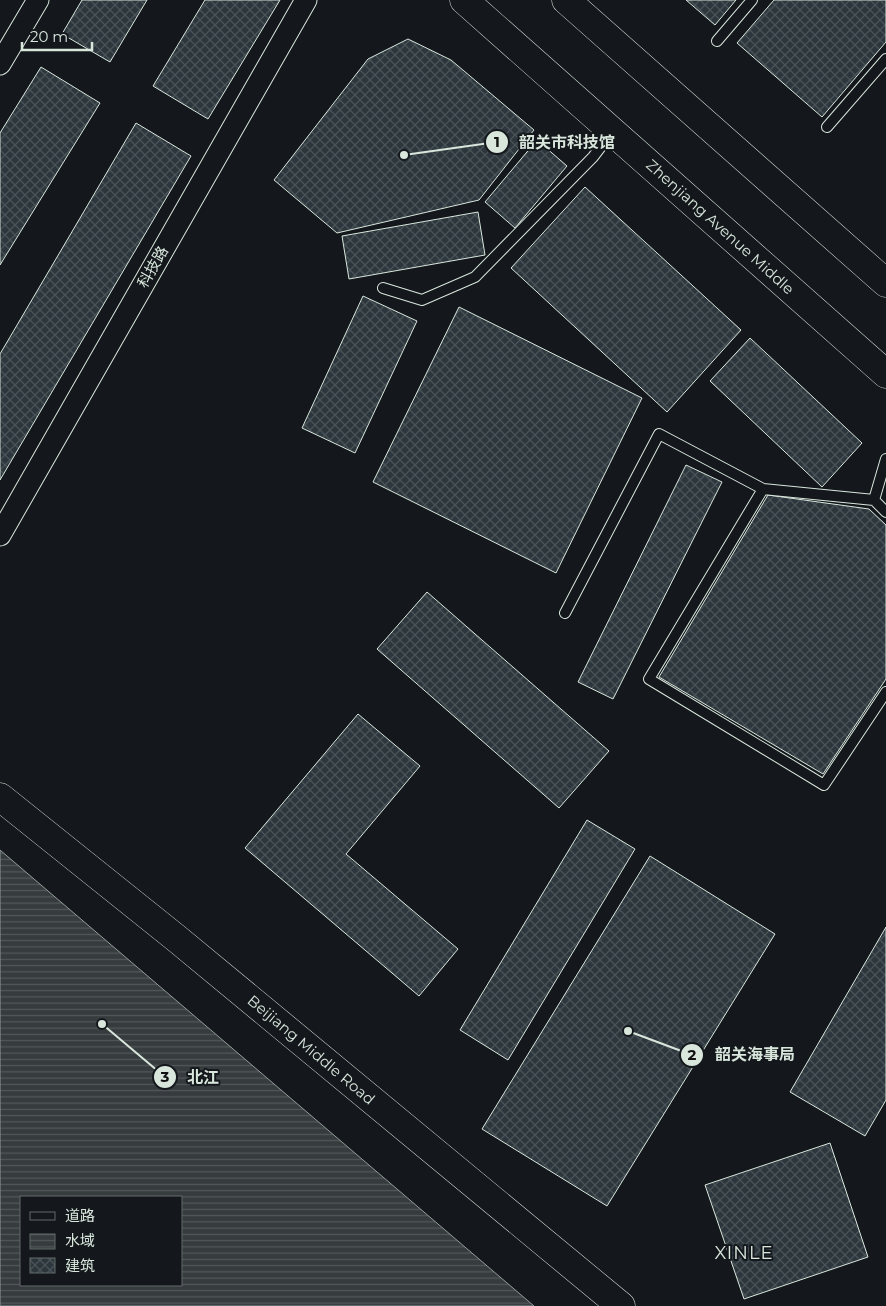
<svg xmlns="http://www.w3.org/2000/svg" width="886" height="1306" font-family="Montserrat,'Noto Sans SC',sans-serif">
<defs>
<pattern id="water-rules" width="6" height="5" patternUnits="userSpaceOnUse" patternTransform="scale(1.25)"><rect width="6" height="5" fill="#363b3e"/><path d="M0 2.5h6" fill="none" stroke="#525759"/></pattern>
<pattern id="building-cross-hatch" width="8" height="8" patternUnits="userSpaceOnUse" patternTransform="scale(1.25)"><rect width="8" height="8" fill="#2c363c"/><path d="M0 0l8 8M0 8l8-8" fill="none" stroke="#4a5358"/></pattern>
</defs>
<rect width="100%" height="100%" fill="#14181c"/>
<path fill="url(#water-rules)" stroke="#939e99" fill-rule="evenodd" d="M0,850L534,1306H0ZM21,1197H181V1285H21Z"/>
<path fill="url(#building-cross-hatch)" stroke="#d8e6dc" d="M82,0H147L110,62L62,34Z
M205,0H280L208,119L153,86Z
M686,0H736L715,25Z
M774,0H886V42L822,117L737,43Z
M408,39L451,60L534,130L479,200L337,233L274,180L368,59Z
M41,67L100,103L0,265V133Z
M136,123L191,156L0,480V354Z
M537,140L567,166L515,228L485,202Z
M585,187L741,330L667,412L511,268Z
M478,212L485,255L349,279L342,236Z
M363,296L417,321L355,453L302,428Z
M459,307L642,398L556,573L373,482Z
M750,338L862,443L822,487L710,381Z
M686,465L722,482L613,699L578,682Z
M768,495L869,509L886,525V679L823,774L659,677Z
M427,592L609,751L559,808L377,649Z
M358,714L420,766L346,854L458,949L419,996L245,848Z
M587,820L635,849L508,1060L460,1030Z
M650,856L775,934L607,1206L482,1129Z
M886,927V1100L865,1136L790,1092Z
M830,1143L868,1257L744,1299L705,1185Z"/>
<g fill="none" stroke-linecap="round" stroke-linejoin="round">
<defs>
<path id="lane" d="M717,41L752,0
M827,127L886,59
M383,288L422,300L475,277L593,157L612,132
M874,500L886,459
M886,512L874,500L763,489L649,679L824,785L886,692
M565,613L659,434L763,489"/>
<path id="street" d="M0,64L38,0
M0,535L306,0"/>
<path id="secondary" d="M0,797L176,938L621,1306"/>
<path id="primary" d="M464,0L886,374
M566,0L886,283"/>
</defs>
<use href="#lane" stroke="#d8e6dc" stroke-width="12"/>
<use href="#street" stroke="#d8e6dc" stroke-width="23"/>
<use href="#secondary" stroke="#d8e6dc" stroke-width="29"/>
<use href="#primary" stroke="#d8e6dc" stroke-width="29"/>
<use href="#lane" stroke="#14181c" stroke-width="10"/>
<use href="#street" stroke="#14181c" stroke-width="21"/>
<use href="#secondary" stroke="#14181c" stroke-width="28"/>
<use href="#primary" stroke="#14181c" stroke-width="28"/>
</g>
<g text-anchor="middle" stroke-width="4" stroke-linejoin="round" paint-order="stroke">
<g font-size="15" fill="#d8e6dc" stroke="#14181c">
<text transform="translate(720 227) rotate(42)" y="5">Zhenjiang Avenue Middle</text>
<text transform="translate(153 267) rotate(-60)" y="5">科技路</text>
<text transform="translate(311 1050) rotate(40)" y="5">Beijiang Middle Road</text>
</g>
<g font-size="18" letter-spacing="1" fill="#d8e6dc" stroke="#14181c">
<text x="744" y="1259">XINLE</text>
</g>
</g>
<path fill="none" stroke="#d8e6dc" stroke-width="2" d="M404 155L497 142M628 1031L692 1055M102 1024L165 1077"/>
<g fill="#d8e6dc" stroke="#14181c" stroke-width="2">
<circle cx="404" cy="155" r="5"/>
<circle cx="628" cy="1031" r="5"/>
<circle cx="102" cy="1024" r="5"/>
<circle cx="497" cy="142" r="12"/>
<circle cx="692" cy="1055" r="12"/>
<circle cx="165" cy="1077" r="12"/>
</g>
<g font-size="15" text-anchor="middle" font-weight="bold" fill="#111">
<text x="497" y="147">1</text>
<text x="692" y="1060">2</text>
<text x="165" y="1082">3</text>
</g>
<g font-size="16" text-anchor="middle" font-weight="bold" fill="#d8e6dc" stroke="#14181c" stroke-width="4" stroke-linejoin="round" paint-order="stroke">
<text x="567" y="148">韶关市科技馆</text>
<text x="755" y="1060">韶关海事局</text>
<text x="203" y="1083">北江</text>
</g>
<rect x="20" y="1196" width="162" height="90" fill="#14181c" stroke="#626a69"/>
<rect x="30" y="1212" width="25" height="8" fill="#14181c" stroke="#626a69"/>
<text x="65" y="1221" font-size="15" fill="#d8e6dc">道路</text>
<rect x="30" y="1234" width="25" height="15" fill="url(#water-rules)" stroke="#626a69"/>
<text x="65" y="1246" font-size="15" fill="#d8e6dc">水域</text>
<rect x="30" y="1258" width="25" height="15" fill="url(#building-cross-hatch)" stroke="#626a69"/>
<text x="65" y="1271" font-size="15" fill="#d8e6dc">建筑</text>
<path d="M22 42v8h70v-8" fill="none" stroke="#d8e6dc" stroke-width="2.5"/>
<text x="30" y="42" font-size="15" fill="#d8e6dc" stroke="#14181c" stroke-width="4" paint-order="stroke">20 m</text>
</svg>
